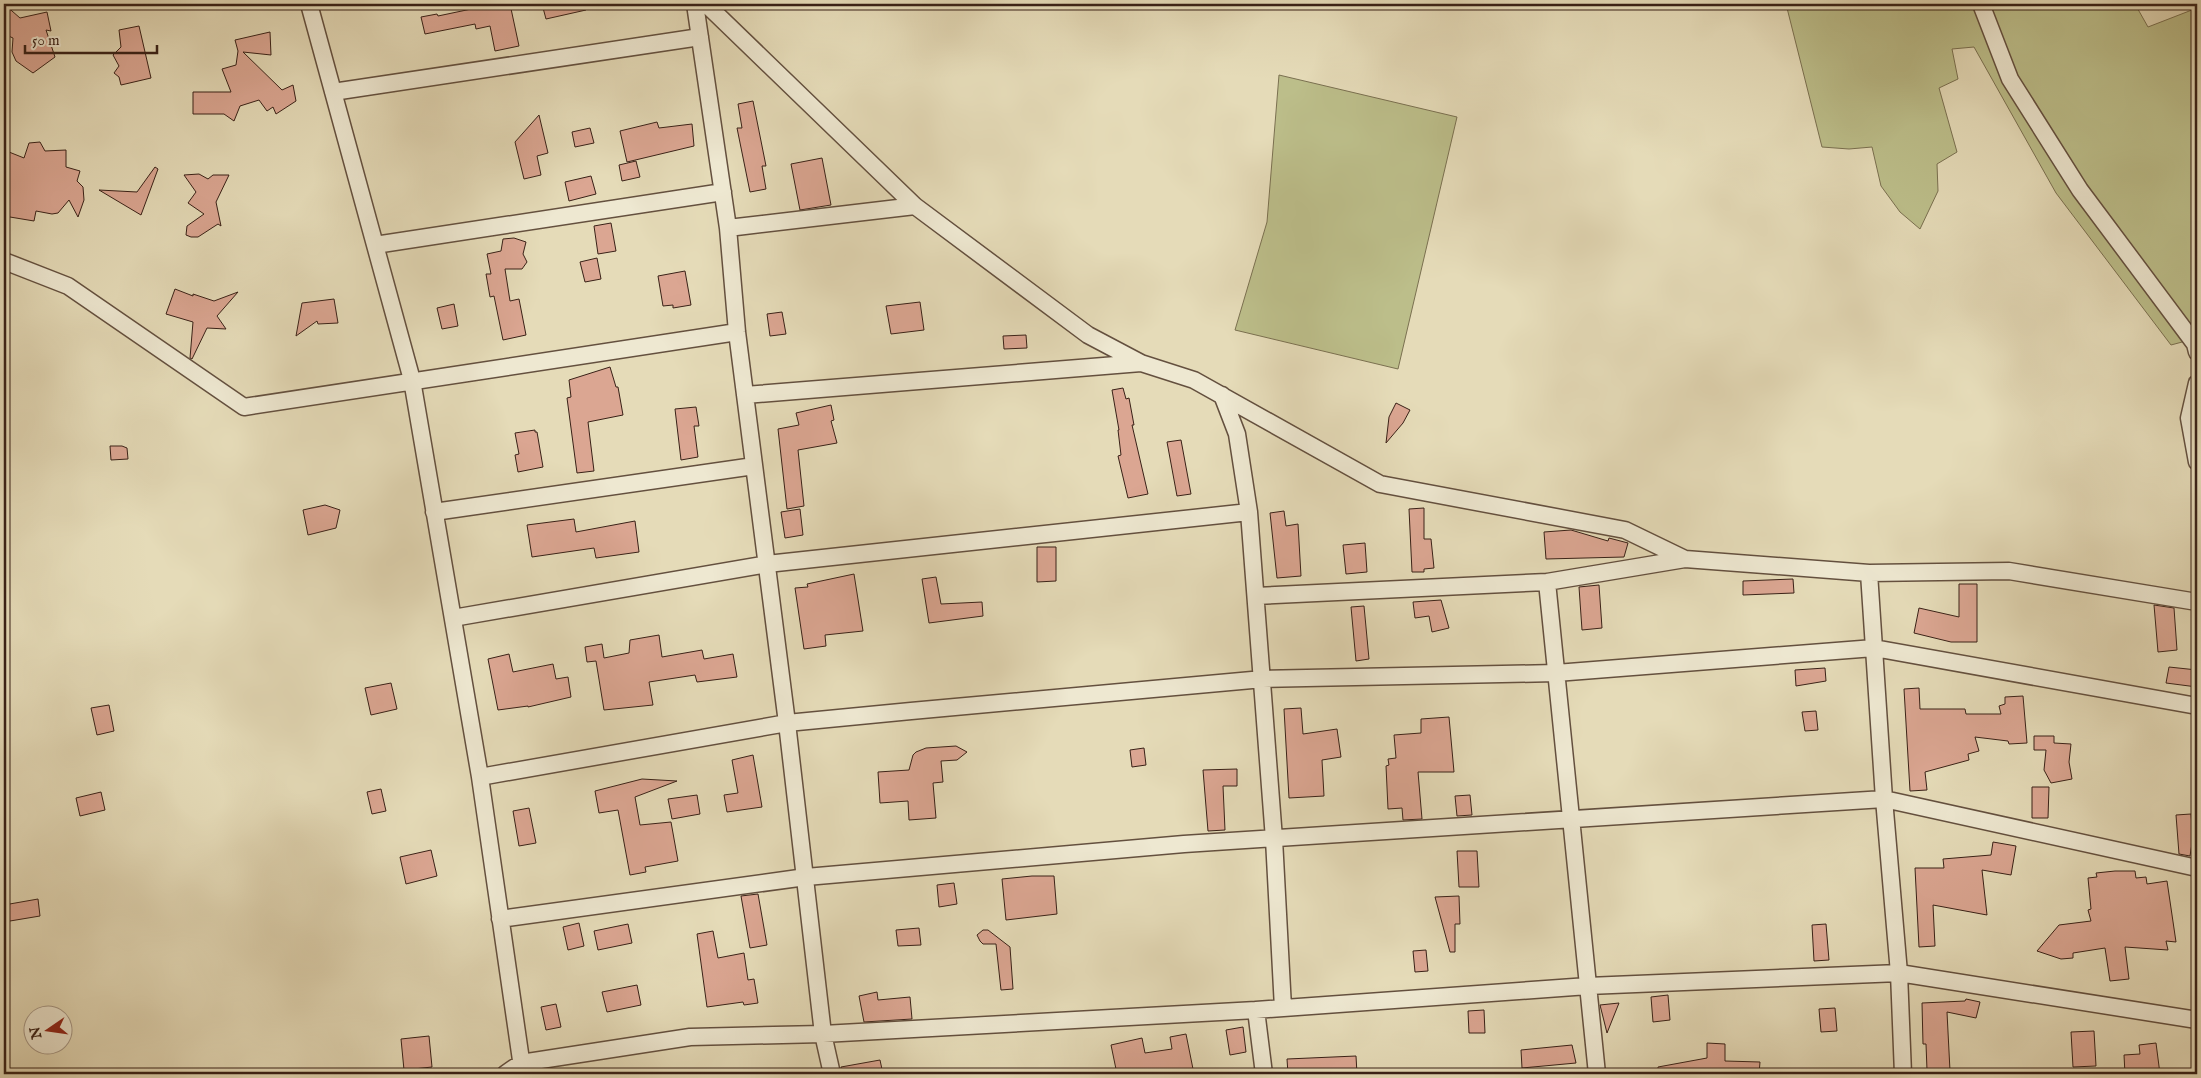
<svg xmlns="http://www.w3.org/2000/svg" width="2201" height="1078" font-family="'IM FELL English',serif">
<rect width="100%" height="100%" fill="#e5dbb8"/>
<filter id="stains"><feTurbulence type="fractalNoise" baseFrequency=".004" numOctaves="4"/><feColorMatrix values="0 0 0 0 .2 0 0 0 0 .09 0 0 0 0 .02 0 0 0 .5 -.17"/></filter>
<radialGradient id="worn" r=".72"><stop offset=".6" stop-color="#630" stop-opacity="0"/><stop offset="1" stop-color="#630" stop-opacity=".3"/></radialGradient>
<path fill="#bcbe8a" stroke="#7a7050" d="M1786,4H2135L2148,27L2197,8V338L2171,345L2056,193L1974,47L1952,49L1958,79L1939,88L1957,152L1937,164L1938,191L1920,229L1900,212L1881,186L1872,147L1849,149L1822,147Z
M1279,75L1457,117L1398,369L1235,330L1267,222Z"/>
<path fill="#dba692" stroke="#392117" d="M4,4L20,18L47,12L51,31L46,30L55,57L33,73L16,61L12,52L13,38L4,34Z
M495,4H510L519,46L495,51L490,26L476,29L475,24L425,34L421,17L437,14L438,16Z
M542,4H585L586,10L546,19Z
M139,26L151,78L121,85L119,77L114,73L119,66L113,55L121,47L119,30Z
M270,32L271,55L243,52L282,90L293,85L296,101L276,114L273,107L267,111L259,100L240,106L234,121L224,114H193V92H231L222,69L236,65L238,51L235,40Z
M753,101L766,166H762L766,189L750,192L737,128H742L738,104Z
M539,115L548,153L537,156L541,175L524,179L515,142Z
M657,122L659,128L692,124L694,146L627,162L620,131Z
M590,128L594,143L575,147L572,132Z
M40,142L45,151L66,150V167L80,171L77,181L83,187L84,200L78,217L69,200L58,213L52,214L36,211L34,221L4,216V150L24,158L29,143Z
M822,158L831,205L800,210L791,164Z
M636,161L640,177L622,181L619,165Z
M155,167L158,169L141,215L99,190L137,192Z
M199,174L208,179L213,175H229L216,202L221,226L218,224L198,237H191L186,235L187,226L204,214L188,203L196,192L184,175Z
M591,176L596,194L569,201L565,182Z
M611,223L616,251L598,254L594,226Z
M514,238L526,242L523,254L527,262L522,269H505L510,301L519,299L526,335L503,340L494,296L490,297L486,274H491L487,254L501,251L503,239Z
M597,258L601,279L585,282L580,262Z
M685,271L691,305L673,308V305L663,306L658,276Z
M175,289L193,296V294L214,301L238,292L217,316L226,329L207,328L192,359L190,358L193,322L166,314Z
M334,299L338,323L318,324L317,321L296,336L302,303Z
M920,302L924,330L891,334L886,306Z
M454,304L458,326L442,329L437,308Z
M782,312L786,334L770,336L767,314Z
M1026,335L1027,348L1004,349L1003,336Z
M610,367L616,387H618L623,415L588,422L594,471L577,473L567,398L571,397L569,380Z
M1123,388L1126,399L1129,398L1134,425H1132L1148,494L1128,498L1118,456L1121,455L1118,430H1119L1112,390Z
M1396,403L1410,410L1403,423L1386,443L1389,417Z
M831,405L834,420L831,421L837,443L798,450L804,506L787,509L778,429L799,425L796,413Z
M696,407L699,426H694L698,457L681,460L675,409Z
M535,430V432H537L543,467L518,472L515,455L519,454L515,433Z
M1181,440L1191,494L1177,496L1167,442Z
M110,446H122L127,448L128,459L111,460Z
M325,505L340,510L336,528L308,535L303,510Z
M1424,508V539H1431L1434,568L1424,569V572H1412L1409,509Z
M800,509L803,535L785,538L781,512Z
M1284,511L1286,526L1298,524L1301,576L1277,578L1270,513Z
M574,519L576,532L635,521L639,552L596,558L594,548L532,557L527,525Z
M1571,530L1608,541L1609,538L1628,543L1624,557L1546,559L1544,532Z
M1365,543L1367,572L1346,574L1343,545Z
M1037,547H1056V581L1037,582Z
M854,574L863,631L825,635L826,646L804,649L795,588L808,587L807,584Z
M936,577L941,604L982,602L983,616L929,623L922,579Z
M1793,579L1794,593L1743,595V581Z
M1959,584H1977V642H1951L1914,633L1919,608L1959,617Z
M1599,585L1602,628L1582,630L1579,587Z
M1441,600L1449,628L1432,632L1429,616L1415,618L1413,602Z
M2154,605L2174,608L2177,650L2158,652Z
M1364,606L1369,659L1356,661L1351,607Z
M659,635L662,657L702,650L704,659L733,654L737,677L697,682L695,675L649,682L653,705L604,710L596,661L587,662L585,647L602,644L604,658L629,653L630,640Z
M509,654L513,672L553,664L556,679L568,677L571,697L528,707V706L498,710L488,659Z
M2169,667L2197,670V687L2166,683Z
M1825,668L1826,681L1796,686L1795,670Z
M391,683L397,709L371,715L365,688Z
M1919,688L1920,709H1965L1966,714H2001L1999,706L2005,704V697L2023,696L2027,743L2009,744L2008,741L1975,737L1979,751L1968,754L1969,760L1925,772L1927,790L1910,791L1904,689Z
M109,705L114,731L97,735L91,708Z
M1301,708L1303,734L1337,729L1341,757L1322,760L1324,796L1289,798L1284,709Z
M1816,711L1818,730L1805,731L1802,712Z
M1449,717L1454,772H1418L1422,819L1403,820L1402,808L1388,809L1386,766L1389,765L1388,759L1396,758L1394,735L1421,733V719Z
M2034,736H2054V743L2071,744L2069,762L2072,779L2051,783L2044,770L2046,750H2034Z
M956,746L967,752L957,760L941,761L943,782L933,783L936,818L909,820L908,801L880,803L878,772L909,770L913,755L916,752L926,748Z
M1144,748L1146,765L1132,767L1130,750Z
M753,755L762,807L727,812L724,795L738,793L732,760Z
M1237,769V786H1223L1225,830L1208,831L1203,770Z
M642,779L677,781L635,797L640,825L671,822L678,861L645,867L646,872L630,875L618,810L599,813L595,791Z
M2032,787H2049L2048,818H2032Z
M381,789L386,811L372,814L367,792Z
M101,792L105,810L80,816L76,798Z
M697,795L700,814L672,819L668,799Z
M1470,795L1472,815L1457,816L1455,796Z
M529,808L536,843L519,846L513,811Z
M2191,814L2193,837L2190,856L2179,854L2176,815Z
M1993,842L2016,846L2011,875L1982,870L1987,915L1933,905L1935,946L1919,947L1915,868H1944L1943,859L1991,855Z
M431,850L437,876L406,884L400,857Z
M1457,851H1477L1479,887H1459Z
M2115,871H2135L2136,878L2146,877L2147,884L2167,881L2176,942L2166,941L2168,950L2125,947L2129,979L2110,981L2105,948L2073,953V958L2061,959L2037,951L2059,925L2091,921L2088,910L2091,909L2088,878L2097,877L2096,873Z
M1032,876H1054L1057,914L1006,920L1002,879Z
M954,883L957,904L939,907L937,885Z
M758,894L767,945L750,948L741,896Z
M1459,896L1460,924H1455V952H1450L1435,897Z
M38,899L40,916L4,922V905Z
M579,923L584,946L568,950L563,927Z
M628,924L632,943L598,950L594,931Z
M1826,924L1829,960L1814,961L1812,925Z
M919,928L921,945L898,946L896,930Z
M983,930H988L1010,947L1013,989L1001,990L996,944H983L980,941L977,935Z
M713,931L718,958L744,953L748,980L754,979L758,1003L744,1005L743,1002L707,1007L697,934Z
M1426,950L1428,971L1415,972L1413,951Z
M637,985L641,1005L607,1012L602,992Z
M877,992L878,1000L910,997L912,1019L864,1022L859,996Z
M1668,995L1670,1020L1653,1022L1651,997Z
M1966,999L1980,1002L1976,1018L1947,1012L1950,1071L1927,1070L1926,1044H1923L1922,1003L1965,1001Z
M1619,1003L1607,1033L1600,1005Z
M556,1004L561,1027L546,1030L541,1007Z
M1835,1008L1837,1031L1821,1032L1819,1009Z
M1484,1010L1485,1033H1469L1468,1011Z
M1243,1027L1246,1052L1230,1055L1226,1030Z
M2094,1031L2096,1066L2073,1067L2071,1032Z
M1186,1034L1194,1074H1166L1165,1070L1140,1074H1117L1111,1045L1142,1038L1145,1053L1172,1049L1170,1037Z
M429,1036L432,1067L404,1070L401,1039Z
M1707,1043L1725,1044V1061L1760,1062L1759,1074H1658V1067L1707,1058Z
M2156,1043L2160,1074H2125L2124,1055L2140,1054L2139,1045Z
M1572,1045L1576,1063L1522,1068L1521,1050Z
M1356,1056L1357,1074H1288L1287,1059Z
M880,1060L883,1074H842L841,1067Z"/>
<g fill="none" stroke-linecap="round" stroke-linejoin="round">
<defs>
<path id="street" d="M309,4L412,380L480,777L523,1074
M695,4L728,228L737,332L787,723L823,1034L832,1074
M706,4L915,206L1088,335L1141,363L1194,380L1380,484L1625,530L1685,559
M1981,4L2010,79L2080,190L2195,344L2197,352
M333,92L700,37
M728,228L915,206
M375,245L723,192
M4,261L68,286L244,407L737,332
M2197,383L2189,418L2197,462
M745,395L1141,363
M1222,395L1237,434L1249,512L1274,839L1283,1008
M434,512L754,466
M1869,573L1884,799L1899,973L1903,1074
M1547,582L1597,1074
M1256,596L1547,582L1685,559L1869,573L2009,571L2197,602
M453,618L767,564L1249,512
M480,777L787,723L911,711L1263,679L1556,673L1874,648L2197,706
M500,919L806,877L1184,844L1884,799L2197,868
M1256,1010L1264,1074
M505,1074L521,1063L690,1037L823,1034L1256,1010L1588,986L1899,973L2197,1020"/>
</defs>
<use href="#street" stroke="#64503f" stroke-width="19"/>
<use href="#street" stroke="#eee8d1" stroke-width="16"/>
</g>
<rect width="2201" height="1078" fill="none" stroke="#e5dbb8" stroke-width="20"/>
<rect x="5" y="5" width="2191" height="1068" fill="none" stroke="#392117" stroke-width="2.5"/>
<rect x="10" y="10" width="2181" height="1058" fill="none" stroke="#392117"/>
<g transform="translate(48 1030) rotate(257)"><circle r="24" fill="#eee8d1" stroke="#a69887"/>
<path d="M0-4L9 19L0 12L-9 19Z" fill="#8f2418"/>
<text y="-8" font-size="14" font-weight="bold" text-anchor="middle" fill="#392117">N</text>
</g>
<path d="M25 45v8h132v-8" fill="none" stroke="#392117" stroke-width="2.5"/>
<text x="32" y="45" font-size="15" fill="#392117" stroke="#eee8d1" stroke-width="4" paint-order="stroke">50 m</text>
<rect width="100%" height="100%" filter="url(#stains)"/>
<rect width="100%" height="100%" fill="url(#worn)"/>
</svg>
